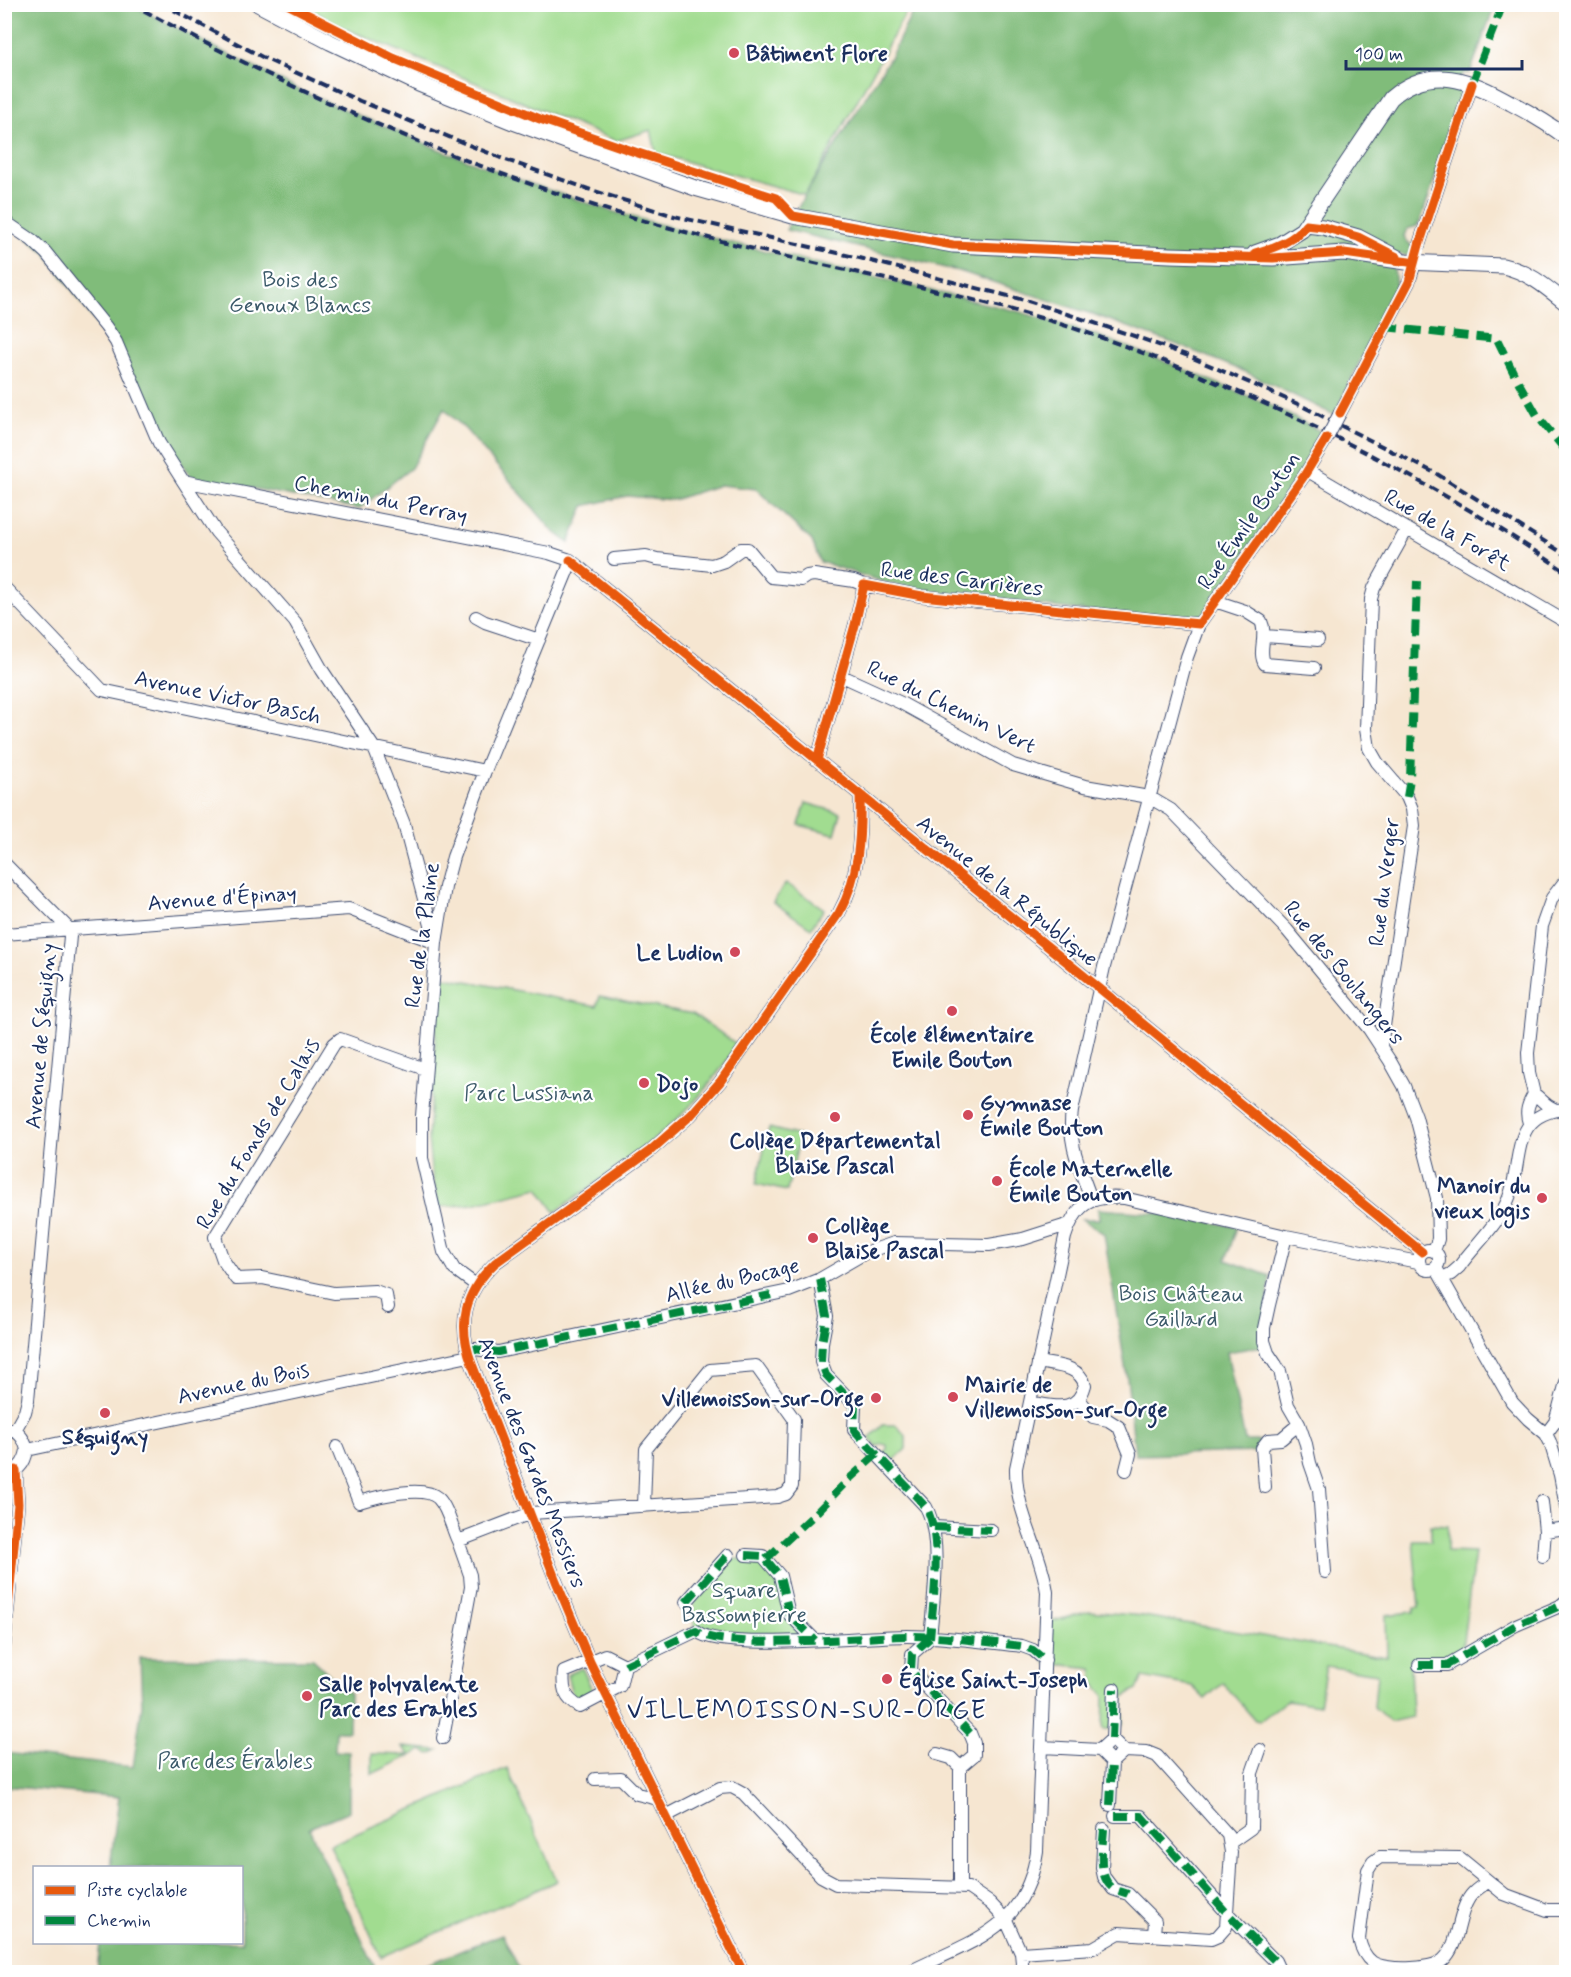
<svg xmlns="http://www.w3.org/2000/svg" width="1571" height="1977" font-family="Mynerve,sans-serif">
<rect width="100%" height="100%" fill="#fff"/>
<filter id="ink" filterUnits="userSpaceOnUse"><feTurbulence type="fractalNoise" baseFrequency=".0167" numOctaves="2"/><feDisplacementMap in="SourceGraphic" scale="12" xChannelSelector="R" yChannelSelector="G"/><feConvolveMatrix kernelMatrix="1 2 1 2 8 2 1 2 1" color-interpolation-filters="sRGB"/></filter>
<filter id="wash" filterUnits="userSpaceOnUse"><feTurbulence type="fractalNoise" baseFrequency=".008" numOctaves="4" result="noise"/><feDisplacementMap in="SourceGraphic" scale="24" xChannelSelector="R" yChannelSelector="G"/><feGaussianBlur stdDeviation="1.35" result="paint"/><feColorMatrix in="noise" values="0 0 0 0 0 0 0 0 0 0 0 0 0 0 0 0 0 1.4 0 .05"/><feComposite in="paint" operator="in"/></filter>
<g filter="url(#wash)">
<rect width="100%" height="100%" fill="#f6e6d1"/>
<path fill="#a1dc90" stroke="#5e8677" stroke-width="1.5" d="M303,5H910L805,195L656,153L651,130L616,141L344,28Z
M806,803L841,813L835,834L799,825Z
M786,883L824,909L811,928L773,902Z
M440,976L597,1006L600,996L693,1014L738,1045C724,1065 710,1085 693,1103C653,1146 602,1178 555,1212L538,1188L473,1204L439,1207L431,1168L428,1139Z
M769,1128L800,1136L787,1191L756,1184Z
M883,1425H896L906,1436V1449L892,1462L883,1454L887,1449V1445L882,1444L877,1447L869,1438Z
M1431,1525L1448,1526L1447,1551L1475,1552L1462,1648L1437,1660L1410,1664L1412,1717L1390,1722L1374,1707L1377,1674L1326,1666L1319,1705L1287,1700L1260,1721L1255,1720L1223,1683L1205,1699L1192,1686L1143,1677L1137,1689L1124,1697L1123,1724L1113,1729H1103L1104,1695L1094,1684L1092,1668L1045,1663L1047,1623L1089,1611L1143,1616L1387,1657L1386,1615L1414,1612L1415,1607H1419L1413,1541H1431Z
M730,1559H766L780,1576L786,1607L815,1640L764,1641L696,1631L693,1616L695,1597Z
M582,1668L595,1696L579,1704L574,1701L567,1675Z
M403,1747L438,1750L430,1754L422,1750L372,1774V1754L410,1755Z
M507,1768L557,1881L381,1957L330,1845Z"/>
<path fill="#80bc7a" stroke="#4e766c" stroke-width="1.5" d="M4,5H132L301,91L438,149L531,184L614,212L712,238L1020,312L1096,335L1159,359L1272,406L1326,434L1199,624L924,592L884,582L820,562L812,541L756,489L720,485L673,500L627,496L584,506L569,543L553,531L466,430L444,409L411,468L359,509L190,476L164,436L139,384L46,253L5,221Z
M916,5H1495L1470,73H1463L1458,85L1463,89L1464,94L1420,222L1417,226L1407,229L1404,236L1406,240L1412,246L1409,256L1398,254L1394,268L1396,286L1334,415L1246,372L1181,346L1095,315L962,272L786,230L805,195L891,56Z
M1098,1209L1168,1214L1237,1227L1226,1260L1270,1276L1263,1346L1227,1352L1245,1441H1259L1260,1452L1135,1455L1128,1385L1104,1234L1082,1219H1099Z
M140,1658L313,1659L350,1694L349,1731H336L335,1751L349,1752V1811L309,1828L377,1972H97L100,1943L242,1942V1868L110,1867L119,1797L5,1786V1753L133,1767L142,1705Z
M502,1934L521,1972H409Z"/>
</g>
<g filter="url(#ink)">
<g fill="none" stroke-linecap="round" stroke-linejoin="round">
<defs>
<path id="minor" d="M4,221L32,240L46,253L106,327L116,342L159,443L183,481L216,532L295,622L322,670L374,748L404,824L432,929L438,930
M1419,245L1472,84
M1340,413L1409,282L1415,263
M1308,471L1566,622
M183,481L549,553L570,560L1099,988L1422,1252
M614,559L646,556L657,559L712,565L724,561L741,549H748L771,577L801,580L807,576L814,575L854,581L864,585L922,596L1199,624
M4,587L102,690L485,771
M1215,601L1245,611L1261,621C1268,636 1257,652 1265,664L1314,668
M476,617L485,622L539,640
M1265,636L1318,640
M842,676L901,703L1013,765L1085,786L1149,797L1171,810L1287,930L1369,1029L1390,1061L1404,1086L1416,1117L1437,1198L1438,1239L1434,1251
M817,760L855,625L864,585
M4,863L69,929L70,936L28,1400L25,1412L15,1430
M4,934L349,909L436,943
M1381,1046L1414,826L1412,809L1407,797L1377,762L1369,748L1366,729L1371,599L1374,588L1407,529
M1554,1109C1544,1105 1542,1099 1534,1094L1529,1073L1528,1053L1542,926L1552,898L1566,880
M1529,1123C1525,1112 1528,1104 1534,1094
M1091,1199C1081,1170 1067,1143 1072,1111L1104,967L1187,657L1199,624L1304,476L1327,438
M1286,1236L1269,1305L1264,1328V1341L1268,1353L1280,1371L1288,1405L1299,1424L1306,1444L1310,1463L1319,1489L1325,1572
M1419 1260a10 10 0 1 1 20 0a10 10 0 1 1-20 0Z
M1436,1268L1512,1402L1528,1419L1546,1434L1550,1442L1560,1475L1566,1507
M1442,1278L1451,1274L1459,1267C1473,1247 1493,1230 1504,1208C1527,1168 1504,1113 1566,1109
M820,1279L827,1316L822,1343L821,1362L826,1375L855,1405L854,1430L926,1507C943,1538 933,1602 930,1638
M476,1285L454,1269L444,1252L422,1158V1116L436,943L445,887L453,857L485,771L568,569L570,560
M388,1307L386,1295L375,1291L334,1293L262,1278L236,1279L223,1260L215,1237L334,1044L340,1039L425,1069
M467,1348L498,1352L789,1291L820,1279L865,1253L894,1243L989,1245L1023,1239L1070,1224
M1079,1399L1093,1417L1108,1420L1119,1427L1130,1454L1126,1470
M1030,1402C1053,1406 1077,1415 1085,1385C1079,1365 1056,1366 1038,1362
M4,1428C18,1430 24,1437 27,1450C25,1463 18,1472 4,1474
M1546,1434L1555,1422L1566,1382
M337,1447L359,1502C376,1497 423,1484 438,1498C448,1508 452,1529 458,1541
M27,1450L469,1356
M1265,1487L1262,1448L1268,1440L1281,1439L1299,1424
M1542,1502L1545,1531L1543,1556
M934,1527L991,1530
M1545,1531L1566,1528
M746,1555L763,1556L780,1576L789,1614L815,1640
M686,1602L728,1555
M930,1638L912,1654L911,1671L970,1733L974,1743V1755L960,1767
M4,1648L18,1504L16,1470
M605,1655L625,1665L620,1686L580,1707C565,1699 562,1689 564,1672Z
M625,1665L696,1631C721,1652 868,1636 907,1636C945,1636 984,1642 1022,1646L1033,1650L1045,1660
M1419,1665H1447L1516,1625L1560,1606L1566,1601
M443,1738L471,1587L470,1575L458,1541L531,1513L777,1497L786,1494L792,1486L794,1419L756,1366L710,1370L646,1449L644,1506
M1112,1739L1124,1751L1112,1762L1100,1750Z
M1112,1739L1114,1689
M1042,1747L1100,1750
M937,1754L951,1758L960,1767V1887
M595,1779L621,1778L637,1794L658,1799
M1110,1805L1112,1762
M666,1816L720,1788L732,1787L743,1793L821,1876L836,1884L968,1888L990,1903L1006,1920L1021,1953L1023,1972
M1115,1816H1141L1227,1913L1275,1961L1280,1972
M1104,1829L1102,1868L1104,1877L1113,1889L1128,1894L1155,1921L1154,1935
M1231,1842L1251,1828L1252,1773L1260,1750
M1488,1882C1483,1885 1477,1889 1473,1893C1457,1909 1461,1944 1443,1960C1432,1970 1384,1971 1372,1962C1364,1956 1361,1948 1359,1939L1368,1870L1373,1862L1380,1857L1460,1858L1504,1894L1547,1910H1566
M1021,1953L1093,1948L1119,1933L1211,1939L1218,1936L1226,1927L1231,1852L1228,1835L1157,1756L1147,1752L1124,1751
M743,1972L590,1662L556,1581L472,1364C457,1324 464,1293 495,1263L650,1151L691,1115L720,1082L839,913C859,877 861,837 860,796
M909,1972C971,1941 1026,1930 1037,1851L1047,1592C1041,1549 1015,1512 1016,1468L1065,1237C1076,1204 1090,1195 1124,1198L1286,1236L1418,1262"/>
<path id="major" d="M258,4L330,42L419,84L513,122L695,188L793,216L953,245L1170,255L1273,258L1344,253L1406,262L1503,266C1529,272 1546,287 1566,303
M1306,225L1323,227L1358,237L1398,258
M1255,253L1280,244L1302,230L1391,98C1431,63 1470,80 1511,103C1530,113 1549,124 1566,137"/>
</defs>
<use href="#minor" stroke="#3c4a6f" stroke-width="14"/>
<use href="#major" stroke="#3c4a6f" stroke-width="17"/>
<use href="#minor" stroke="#fff" stroke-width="12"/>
<use href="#major" stroke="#fff" stroke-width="15"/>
<path stroke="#1b2f5e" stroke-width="4" stroke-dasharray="9 4.5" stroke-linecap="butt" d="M132,4C285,88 445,159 611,211C745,252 884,275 1020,312C1085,330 1148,354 1210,380C1335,432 1455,496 1566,572
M162,4L268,60L360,101L506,160L588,189L674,216L855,257L1028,301L1137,337L1186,355L1300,405L1437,474L1566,555"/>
<defs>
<path id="minor-bridge" d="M1327,438L1340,413"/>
</defs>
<use href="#minor-bridge" stroke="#3c4a6f" stroke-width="14" stroke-linecap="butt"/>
<use href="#minor-bridge" stroke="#fff" stroke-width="12"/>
<path stroke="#00873e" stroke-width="8" stroke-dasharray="15 8" stroke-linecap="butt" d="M1472,84L1503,4
M1384,327L1497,339L1514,374L1538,417L1566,451
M1407,797L1410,779L1417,581
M820,1279L827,1316L822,1343L821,1362L826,1375L855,1405L854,1430L926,1507C943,1538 933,1602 930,1638
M467,1348L498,1352L771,1295
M934,1527L991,1530
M746,1555L763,1556L780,1576L789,1614L815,1640
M766,1559L815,1514L847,1481L877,1454
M686,1602L728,1555
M930,1638L912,1654L911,1671L970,1733
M625,1665L696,1631C721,1652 868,1636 907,1636C945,1636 984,1642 1022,1646L1033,1650L1045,1660
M1419,1665H1447L1516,1625L1560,1606L1566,1601
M1112,1739L1114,1689
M1110,1805L1112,1762
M1115,1816H1141L1227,1913L1275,1961L1280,1972
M1104,1829C1103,1847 1096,1877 1114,1889C1117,1891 1124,1892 1128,1894"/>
<defs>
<path id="cycleway" d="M287,4L393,58L540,119L635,152L776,198L793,216L953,245L1170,255L1273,258L1344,253L1409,262
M1255,253C1274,248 1294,241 1306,225L1323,227L1358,237L1397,257
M1340,413L1409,282L1419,245L1472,84
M570,560L1099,988L1422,1252
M817,760L855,625L864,585L922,596L1199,624L1304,476L1327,438
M4,1648L18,1504L16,1470
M743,1972L590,1662L556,1581L472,1364C457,1324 464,1293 495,1263L650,1151L691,1115L720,1082L839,913C859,877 861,837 860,796"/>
</defs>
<use href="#cycleway" stroke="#fff" stroke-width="13"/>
<use href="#cycleway" stroke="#e8590c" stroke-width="9"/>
</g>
</g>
<g fill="#d1495b" stroke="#fff" stroke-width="2">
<circle cx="734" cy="53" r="6"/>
<circle cx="735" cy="952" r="6"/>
<circle cx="952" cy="1011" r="6"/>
<circle cx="644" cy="1083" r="6"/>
<circle cx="968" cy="1115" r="6"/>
<circle cx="835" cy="1117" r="6"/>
<circle cx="997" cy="1181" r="6"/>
<circle cx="1542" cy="1198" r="6"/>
<circle cx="813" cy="1238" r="6"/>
<circle cx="953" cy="1397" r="6"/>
<circle cx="876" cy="1398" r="6"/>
<circle cx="105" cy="1413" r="6"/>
<circle cx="887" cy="1679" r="6"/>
<circle cx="307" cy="1696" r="6"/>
</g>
<g text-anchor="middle" stroke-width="4.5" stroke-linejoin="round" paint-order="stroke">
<g font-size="22" font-weight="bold" fill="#1b2f5e" stroke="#fff" text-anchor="start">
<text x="746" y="61">Bâtiment Flore</text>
<text x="723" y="960" text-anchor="end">Le Ludion</text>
<text x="952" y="1042" text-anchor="middle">École élémentaire<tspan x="952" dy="25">Emile Bouton</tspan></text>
<text x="656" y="1091">Dojo</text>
<text x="980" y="1110">Gymnase<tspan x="980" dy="25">Émile Bouton</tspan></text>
<text x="835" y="1148" text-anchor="middle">Collège Départemental<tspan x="835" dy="25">Blaise Pascal</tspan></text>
<text x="1009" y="1176">École Maternelle<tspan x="1009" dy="25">Émile Bouton</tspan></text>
<text x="1530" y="1193" text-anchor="end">Manoir du<tspan x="1530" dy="25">vieux logis</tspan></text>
<text x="825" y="1233">Collège<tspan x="825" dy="25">Blaise Pascal</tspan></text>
<text x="965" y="1392">Mairie de<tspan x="965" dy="25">Villemoisson-sur-Orge</tspan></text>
<text x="864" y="1406" text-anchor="end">Villemoisson-sur-Orge</text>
<text x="105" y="1444" text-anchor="middle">Séquigny</text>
<text x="899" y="1687">Église Saint-Joseph</text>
<text x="319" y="1691">Salle polyvalente<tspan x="319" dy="25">Parc des Erables</tspan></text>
</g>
<g font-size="22" fill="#3c5a6a" stroke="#fff">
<text x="300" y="287">Bois des<tspan x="300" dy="25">Genoux Blancs</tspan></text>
<text x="529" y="1100">Parc Lussiana</text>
<text x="1181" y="1301">Bois Château<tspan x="1181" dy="25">Gaillard</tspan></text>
<text x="744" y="1597">Square<tspan x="744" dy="25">Bassompierre</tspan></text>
<text x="235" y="1768">Parc des Érables</text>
</g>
<g font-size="22" fill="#1b2f5e" stroke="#fff">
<text transform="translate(381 498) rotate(11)" y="8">Chemin du Perray</text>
<text transform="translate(1248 520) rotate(-55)" y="8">Rue Émile Bouton</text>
<text transform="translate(1448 529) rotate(30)" y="8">Rue de la Forêt</text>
<text transform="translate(962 578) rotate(7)" y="8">Rue des Carrières</text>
<text transform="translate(228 696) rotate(12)" y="8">Avenue Victor Basch</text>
<text transform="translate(952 706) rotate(26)" y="8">Rue du Chemin Vert</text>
<text transform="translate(1383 882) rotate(-83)" y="8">Rue du Verger</text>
<text transform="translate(1008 890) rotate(39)" y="8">Avenue de la République</text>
<text transform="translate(222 897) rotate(-4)" y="8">Avenue d'Épinay</text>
<text transform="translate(421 935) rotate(-82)" y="8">Rue de la Plaine</text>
<text transform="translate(1345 972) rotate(51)" y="8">Rue des Boulangers</text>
<text transform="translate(40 1036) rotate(-85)" y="8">Avenue de Séquigny</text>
<text transform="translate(257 1133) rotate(-59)" y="8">Rue du Fonds de Calais</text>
<text transform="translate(732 1279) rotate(-13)" y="8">Allée du Bocage</text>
<text transform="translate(243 1382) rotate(-12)" y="8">Avenue du Bois</text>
<text transform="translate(533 1462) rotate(69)" y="8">Avenue des Gardes Messiers</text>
</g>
<g font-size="26" letter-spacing="1.5" fill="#1b2f5e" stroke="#fff">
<text x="807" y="1718">VILLEMOISSON-SUR-ORGE</text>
</g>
</g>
<rect width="1571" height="1977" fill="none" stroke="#fff" stroke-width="24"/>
<rect x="33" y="1866" width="210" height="78" fill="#ffffff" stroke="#a4acbf" stroke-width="1.5"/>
<rect x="45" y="1886" width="30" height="9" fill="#e8590c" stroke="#a4acbf" stroke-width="1.5"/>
<text x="87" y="1896" font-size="18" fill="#1b2f5e">Piste cyclable</text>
<rect x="45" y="1916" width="30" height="9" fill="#00873e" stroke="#a4acbf" stroke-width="1.5"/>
<text x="87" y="1926" font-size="18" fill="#1b2f5e">Chemin</text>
<path d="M1346 60v9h176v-9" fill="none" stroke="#1b2f5e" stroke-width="3"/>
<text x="1355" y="60" font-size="18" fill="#1b2f5e" stroke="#ffffff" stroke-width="4.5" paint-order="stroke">100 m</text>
</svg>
